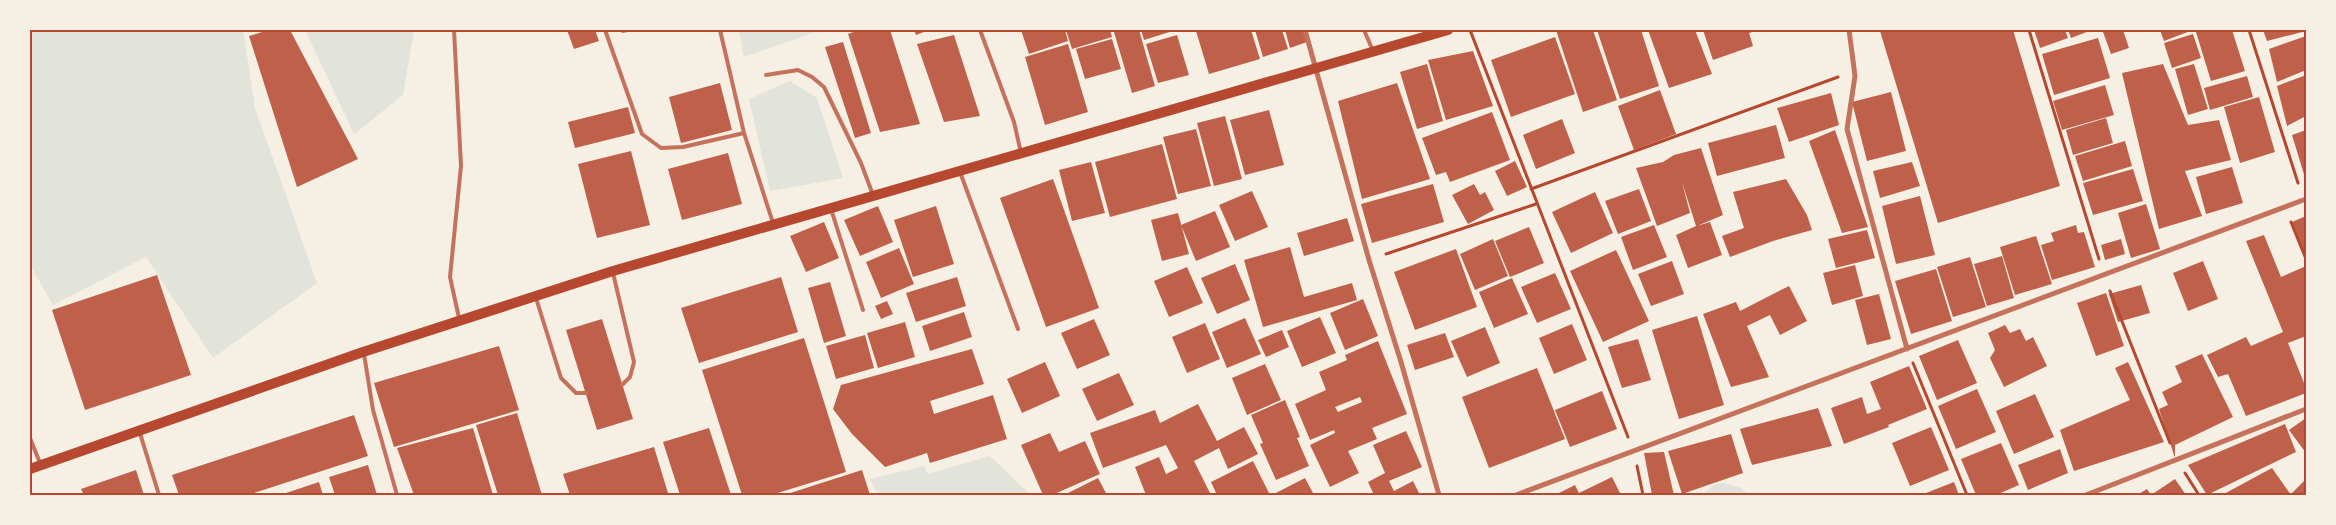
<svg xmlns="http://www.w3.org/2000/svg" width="2336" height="525" font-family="Manrope,sans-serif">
<rect width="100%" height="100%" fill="#f6efe4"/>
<path fill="#e2e4dc" d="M30,30H243L255,108L317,283L213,358L146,257L53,305L30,265Z
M305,30H414L403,95L354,134Z
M739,30H821L744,57Z
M790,81L817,98L843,178L770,191L749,99Z
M990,456L1031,495H878L870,479L924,466L928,474Z
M1724,483L1741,488L1749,495H1701L1715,484Z"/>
<path fill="#bf614a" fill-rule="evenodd" d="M269,30H290L358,159L297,187L249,36Z
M567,30H595L599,41L574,49Z
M621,30H633V31L622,33Z
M859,30H890L920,124L880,132L848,34Z
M914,30H929L916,35Z
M1021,30H1065L1068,41L1029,54Z
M1066,30H1110L1112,37L1072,49Z
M1121,30H1139L1155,86L1132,93L1114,32Z
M1141,30H1176L1144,40Z
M1251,30L1260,59L1209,74L1196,31Z
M1255,30H1282L1288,49L1263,57Z
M1285,30H1303L1307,42L1290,48Z
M1556,30H1593L1617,100L1583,112Z
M1597,30H1641L1659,86L1620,99Z
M1648,30H1695L1712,74L1669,88Z
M1703,30H1758L1749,33L1753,46L1713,60Z
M2013,30L2060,186L1938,223L1880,31Z
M2034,30H2065L2068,38L2040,48Z
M2068,30H2092L2071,38Z
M2109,30H2123L2129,48L2111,54L2103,32Z
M2160,30H2193L2164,41Z
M2203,30H2232L2245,71L2211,81L2196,32Z
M2263,30H2306V31L2267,41Z
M2193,34L2201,58L2172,68L2164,43Z
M954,35L980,116L944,122L917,44Z
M1177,35L1189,75L1158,83L1146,44Z
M2306,36V70L2277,82L2269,49Z
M1555,37L1575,94L1511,117L1491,60Z
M2098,38L2110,78L2054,95L2042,54Z
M1112,39L1121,69L1085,79L1076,49Z
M843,42L871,133L855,138L825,47Z
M1068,44L1088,112L1045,125L1025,57Z
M1473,51L1493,106L1446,120L1428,60Z
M1427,64L1443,121L1417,129L1400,72Z
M2163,64L2188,125L2219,120L2231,160L2185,171L2202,216L2159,229L2122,73Z
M2194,64L2208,109L2188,115L2175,69Z
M2306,75V116L2287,126L2277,86Z
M2247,76L2253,97L2210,110L2204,88Z
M720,83L732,130L681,143L669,97Z
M1397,83L1430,179L1362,199L1338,101Z
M2105,85L2114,115L2062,130L2053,101Z
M1660,90L1676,134L1634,150L1618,106Z
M1891,92L1906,151L1867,161L1852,102Z
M1831,93L1839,125L1789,142L1777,108Z
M2259,97L2275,152L2240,163L2224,107Z
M628,107L635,133L575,148L568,122Z
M1269,110L1284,165L1245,175L1230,120Z
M1492,112L1510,160L1450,182L1446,172L1436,175L1422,138Z
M1225,116L1242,179L1214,186L1197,123Z
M2106,118L2113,143L2073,155L2066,130Z
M1562,119L1575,153L1536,169L1523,135Z
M1776,125L1785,158L1717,176L1708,143Z
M1196,129L1211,186L1178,194L1163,137Z
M1835,130L1868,227L1842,233L1809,141Z
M2306,130V181L2292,135Z
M2125,141L2132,166L2083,181L2075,156Z
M1162,144L1177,199L1110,217L1095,162Z
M1701,148L1723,215L1697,226L1710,222L1722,255L1688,268L1676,235L1696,226L1682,182L1690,213L1657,226L1636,168L1663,162L1674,155Z
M631,151L650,225L597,238L578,164Z
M728,153L742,204L682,220L668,169Z
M1515,161L1527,187L1507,196L1495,171Z
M1091,162L1105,213L1072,221L1059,170Z
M1912,162L1920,186L1880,198L1873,171Z
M2232,167L2243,203L2206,214L2196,177Z
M2133,169L2143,201L2093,215L2083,183Z
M1053,179L1099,308L1046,327L1000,198Z
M1786,179L1807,215L1812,230L1773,241L1730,257L1722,236L1744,228L1733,192Z
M1433,184L1444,222L1372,243L1361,204Z
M1474,184L1480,195L1485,192L1494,210L1468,224L1452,195Z
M1639,189L1651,221L1618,234L1605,201Z
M1252,191L1268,227L1235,241L1219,205Z
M1595,192L1613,233L1571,253L1552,212Z
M1920,196L1935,255L1896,264L1882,206Z
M2146,204L2160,249L2131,258L2118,213Z
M878,206L893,242L860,256L844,220Z
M936,206L954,264L913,277L894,220Z
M1215,211L1230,247L1196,261L1181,225Z
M1178,213L1189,254L1162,261L1151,220Z
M2306,216V257L2292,222Z
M1347,218L1354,241L1304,256L1297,233Z
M824,222L839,258L806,272L790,236Z
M1654,225L1667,257L1633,270L1621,237Z
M2076,225L2078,233L2084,232L2095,267L2052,280L2041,245L2054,241L2051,233Z
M1529,227L1544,263L1510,277L1495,241Z
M1867,230L1875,258L1836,268L1828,239Z
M2264,235L2281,277L2306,266V336L2288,343L2306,388V393L2246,416L2228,374L2218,377L2207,355L2246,337L2251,346L2283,332L2246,241Z
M2036,236L2052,284L2015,295L2000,247Z
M1493,239L1508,276L1475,290L1460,254Z
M2121,239L2125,254L2105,260L2101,245Z
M1290,247L1304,297L1352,283L1357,300L1263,327L1244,260Z
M899,248L914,284L881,298L866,262Z
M1456,249L1477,307L1415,330L1394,272Z
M1616,250L1649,321L1603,342L1570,271Z
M2002,256L2014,298L1987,306L1974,264Z
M1970,257L1986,307L1953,317L1937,267Z
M1672,261L1684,294L1651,306L1638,274Z
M2203,261L2218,299L2188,311L2173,273Z
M1235,264L1250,300L1217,314L1201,278Z
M1855,265L1863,296L1832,305L1823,273Z
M1187,267L1203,303L1169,317L1154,281Z
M1936,269L1952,321L1911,334L1895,281Z
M1555,273L1571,309L1537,323L1521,287Z
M157,275L191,375L85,410L52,310Z
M781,277L798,332L699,363L681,308Z
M957,277L966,306L916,322L906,293Z
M1512,278L1528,314L1494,328L1479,292Z
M830,282L846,336L824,343L808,288Z
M2141,285L2150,313L2118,322L2109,294Z
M1789,286L1807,321L1780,335L1770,315L1747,326L1769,377L1731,387L1703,314L1736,302L1740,311Z
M2106,293L2124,346L2096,356L2077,303Z
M1879,294L1891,339L1867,345L1855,300Z
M1363,299L1378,336L1345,350L1330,313Z
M887,301L893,314L881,319L875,306Z
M964,312L972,337L930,351L922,326Z
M1697,316L1724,405L1679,419L1652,330Z
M1320,317L1336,353L1302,367L1287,331Z
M1245,318L1261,354L1227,368L1212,332Z
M602,319L633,419L597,430L566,330Z
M1094,319L1110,355L1077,369L1061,333Z
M905,322L915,357L878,368L867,333Z
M1205,323L1220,359L1187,373L1172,337Z
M1572,324L1587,360L1554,374L1539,338Z
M2005,325L2010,333L2020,329L2026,341L2033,337L2047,366L2004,387L1990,358L1995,350L1988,333Z
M1485,327L1500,363L1467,377L1451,341Z
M1282,330L1289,347L1266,357L1258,340Z
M1445,333L1454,357L1415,370L1407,345Z
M865,335L874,368L836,379L826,346Z
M804,338L846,472L771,495H742L702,370Z
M1638,339L1651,380L1622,388L1608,347Z
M1958,340L1977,383L1937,400L1919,356Z
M1378,341L1407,414L1372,428L1377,439L1348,451L1359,473L1330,487L1310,445L1335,433L1334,430L1310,440L1295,404L1326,390L1319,372L1347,360L1345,355ZM1360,397L1362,402L1338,412L1335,407Z
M499,346L519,410L394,447L374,383Z
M972,349L984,384L930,401L934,414L993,395L1007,439L930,463L927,453L885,467L852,434L833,409L841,385Z
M2202,354L2233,417L2175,445V458L2159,409L2168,405L2162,392L2182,382L2175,366Z
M1045,362L1060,396L1022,413L1007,379Z
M2128,362L2164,442L2074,471L2060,430L2130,400L2115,368Z
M1265,364L1281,400L1247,415L1232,378Z
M1909,366L1927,409L1888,425L1889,427L1844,444L1831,408L1862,397L1867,414L1881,409L1870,382Z
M1537,368L1565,439L1489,468L1462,397Z
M1119,373L1134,405L1097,421L1082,389Z
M1977,389L1996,432L1956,449L1938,406Z
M1602,391L1617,429L1570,447L1555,410Z
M2035,394L2054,437L2014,454L1996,411Z
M1285,400L1300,437L1297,438L1309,466L1276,480L1260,444L1263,443L1251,415Z
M1198,404L1217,441L1244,427L1258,454L1228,469L1219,448L1194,461L1211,495H1146L1135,467L1159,457L1166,474L1178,468L1166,445L1103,468L1090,433L1155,410L1160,423Z
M1818,408L1832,446L1752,465L1740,429Z
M517,413L542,495H498L476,425Z
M354,415L368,456L248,495H179L172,475Z
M2306,418V453L2289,430Z
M2285,424L2296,452L2207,495L2188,465Z
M1931,427L1949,470L1910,486L1892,443Z
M473,428L493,495H414L397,448Z
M709,428L731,495H680L663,442Z
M1406,431L1422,467L1389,481L1394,491L1413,481L1420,495H1374L1368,482L1385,473L1373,445Z
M1050,433L1059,452L1085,441L1100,474L1052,495H1043L1021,445Z
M1731,434L1743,473L1682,494L1668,451Z
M2001,443L2019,485L1996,495H1976L1961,459Z
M654,447L668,493L661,495H570L563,474Z
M2060,449L2068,473L2028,490L2018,465Z
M1664,452L1674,495H1652L1644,453Z
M1253,461L1270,495H1217L1211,482Z
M368,465L377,495H335L329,477Z
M2272,468L2291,495H2222Z
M136,470L144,495H84L81,489Z
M862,470L870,495H784Z
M1612,477L1621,495H1555L1575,485L1579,493Z
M1098,478L1107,495H1064Z
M1305,478L1314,495H1272Z
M2175,479L2186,495H2137L2147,489L2151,495Z
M2306,479V495H2294L2292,493Z
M319,482L323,495H280Z
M1954,482L1959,495H1921Z"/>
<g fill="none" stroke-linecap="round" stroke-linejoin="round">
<path stroke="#b5482f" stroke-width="3" d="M1470,30L1628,437
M2029,30L2099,259
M2249,30L2298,183
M1531,189L1838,77
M2291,222L2306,259
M1386,254L1536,204
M2110,291L2170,443
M1913,363L1967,495
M1637,466L1643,495
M2185,473L2199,495"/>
<path stroke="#c5725c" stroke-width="4" d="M454,30L461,166L450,277L459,318
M605,30L642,134L661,148L683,147L744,133
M720,30L744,133L773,223
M980,30L1014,122L1021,153
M1364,30L1373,51
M766,75L798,70L812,77L824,87L861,163L873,195
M960,172L1018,329
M831,209L863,310
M613,273L634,362L630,377L622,385
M536,298L561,378L576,393H586
M364,354L373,410L397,495
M139,430L159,495
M30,438L40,463"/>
<path stroke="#c5725c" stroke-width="5" d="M1305,30L1369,260L1401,362L1439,495
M1849,30L1855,76L1847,129L1907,349
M1516,495L2306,199
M2086,495L2306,409"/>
<path stroke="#b5482f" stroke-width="10" d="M30,469L363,352L613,271L1448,30"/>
</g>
<rect width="2336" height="525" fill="none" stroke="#f6efe4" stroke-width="62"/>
<rect x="31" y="31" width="2274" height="463" fill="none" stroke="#b5482f" stroke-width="2"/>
</svg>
